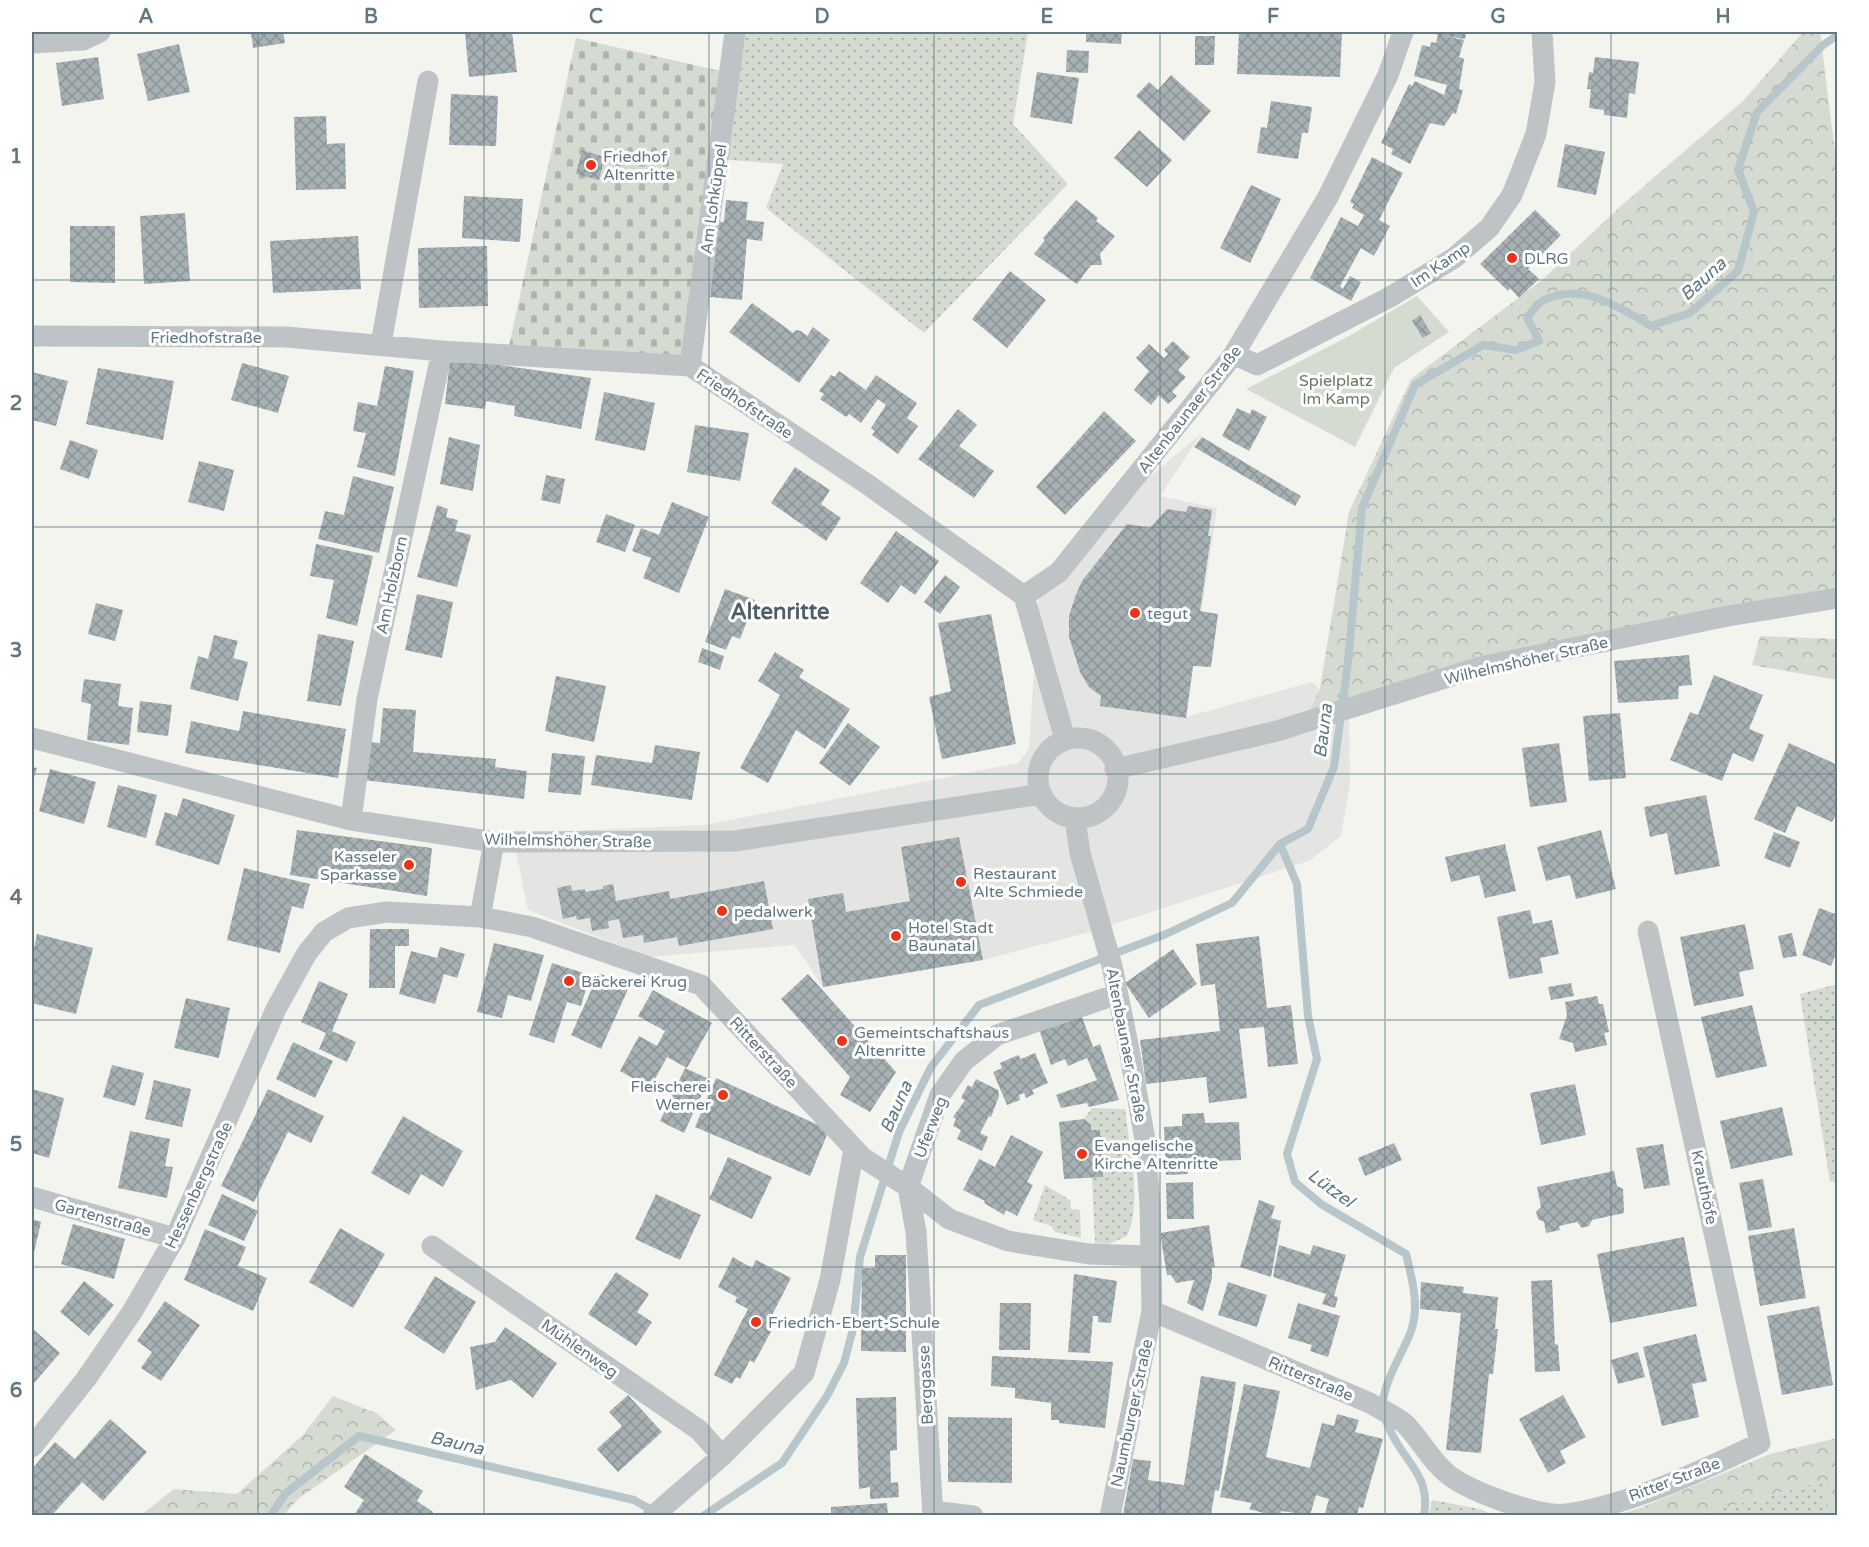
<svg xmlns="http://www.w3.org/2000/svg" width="1869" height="1547" font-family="'Varela Round',sans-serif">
<defs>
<pattern id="grass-dots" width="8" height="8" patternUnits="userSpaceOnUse" patternTransform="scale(1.5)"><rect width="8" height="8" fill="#d5dbd0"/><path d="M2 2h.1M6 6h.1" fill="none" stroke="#b0b6ae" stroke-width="1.8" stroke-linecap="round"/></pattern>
<pattern id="forest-crowns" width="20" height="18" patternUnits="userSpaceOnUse" patternTransform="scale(1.5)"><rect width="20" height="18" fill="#d5dbd0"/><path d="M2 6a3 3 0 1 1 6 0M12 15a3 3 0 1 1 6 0" fill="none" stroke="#b0b6ae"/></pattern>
<pattern id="cemetery-stones" width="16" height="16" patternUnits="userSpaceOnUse" patternTransform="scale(1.5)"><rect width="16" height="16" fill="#d5dbd0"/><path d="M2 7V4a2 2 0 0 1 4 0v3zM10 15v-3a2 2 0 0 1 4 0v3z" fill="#b0b6ae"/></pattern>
<pattern id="building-cross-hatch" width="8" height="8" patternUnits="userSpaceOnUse" patternTransform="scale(1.5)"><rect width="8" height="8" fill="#a7b1b4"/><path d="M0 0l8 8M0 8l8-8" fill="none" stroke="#8b9598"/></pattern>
</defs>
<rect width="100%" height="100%" fill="#f4f4ef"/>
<path fill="#e4e5e3" d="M1202,433L1160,496L1217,508L1186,717L1312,682L1349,716L1350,783L1341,836L1309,861L1086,933L983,960L823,987L795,945L649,957L528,910L516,852L519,833L705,825L1018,763L1029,749L1039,591L1118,503Z"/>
<path fill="url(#grass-dots)" d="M735,32H1028L1013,124L1068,184L924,333L766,208L783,164L718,159Z
M1837,984L1838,1182H1830L1800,994Z
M1092,1108L1125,1109C1129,1147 1143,1202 1127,1236L1109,1244L1095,1243L1092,1178L1102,1177L1100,1130H1091L1084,1119Z
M1045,1185L1070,1200L1071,1209L1080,1210L1081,1238L1055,1232L1051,1226L1033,1220Z
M1824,1481L1827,1515H1697Z
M1432,1500L1480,1509L1492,1515H1429Z"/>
<path fill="url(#forest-crowns)" d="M1803,32H1820L1838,176L1837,598L1480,667L1304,723L1320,688L1349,512L1411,379L1541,281L1622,205L1744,100Z
M1760,636L1837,639V680L1752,665Z
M333,1396L378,1414L396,1430L298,1499L284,1515H141L174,1489L237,1494L303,1435Z
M1837,1438V1515H1827L1824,1481L1697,1515H1617L1640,1508L1770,1454Z"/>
<path fill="url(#cemetery-stones)" d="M576,38L729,73L690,366L507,355Z"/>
<path fill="#d5dbd0" d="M1417,296L1449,332L1394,368L1355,447L1246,389L1349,336Z"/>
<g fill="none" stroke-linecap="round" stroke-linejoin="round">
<path stroke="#b7c6ca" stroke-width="8" d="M1280,844L1297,884L1308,1016L1317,1059L1287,1154L1295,1182L1321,1204L1406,1254C1412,1279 1420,1306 1411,1331C1402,1356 1380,1385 1383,1413C1384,1418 1388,1425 1390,1430C1405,1464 1431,1474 1424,1516
M270,1516L286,1493L359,1436L634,1500L655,1512
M703,1516L782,1463L827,1396L844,1363L853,1329L860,1257L899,1132L931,1067L979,1005L1166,934L1232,903L1280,844L1308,829L1334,767L1348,662L1362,508L1415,385L1483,345L1516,350L1539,341L1527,317C1532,312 1538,303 1544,300C1583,282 1619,307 1651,326L1690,313L1738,271L1754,212L1738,170L1757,112L1823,45L1838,35"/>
</g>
<path fill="url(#building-cross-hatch)" d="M251,32H283L285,43L253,48Z
M465,32H512L517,72L469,77Z
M1086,32H1122L1121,44L1086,42Z
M1239,32H1342L1340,77L1237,74Z
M1432,32H1466L1465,39L1445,36L1464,40L1459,57L1464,59L1459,89L1463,90L1456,114L1453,113L1444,126L1430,123L1410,164L1391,154L1393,149L1381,143L1409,84L1412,86L1415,81L1444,95L1447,85L1414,76L1422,45L1430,47L1431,42L1436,43L1438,35Z
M1195,36H1215L1214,65H1195Z
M179,44L190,92L148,101L137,54Z
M1067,50L1089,51L1088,73L1066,72Z
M98,57L104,99L62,106L56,63Z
M1595,57L1639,62L1635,94L1629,93L1627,118L1604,115V110L1589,108L1591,89H1587L1589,72L1593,73Z
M1037,72L1079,78L1072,124L1030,117Z
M1171,75L1211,111L1184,141L1136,96L1149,82L1158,90Z
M451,94L498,96L496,146L449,145Z
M1271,101L1312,107L1308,133H1302L1298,159L1257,153L1261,127L1267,128Z
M326,116L327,144L345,143L346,189L296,190L294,117Z
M1139,130L1172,160L1147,187L1114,158Z
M1565,144L1605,152L1596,195L1557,187Z
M582,150L605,157L599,180L576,174Z
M1372,157L1403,173L1379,220L1390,226L1374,256L1361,248L1340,286L1343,289L1350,276L1361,282L1351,301L1310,278L1341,217L1358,226L1364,215L1352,208L1354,204L1350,202Z
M1251,185L1281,199L1250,263L1220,248Z
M464,196L523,199L520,242L462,238Z
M726,200L748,202L746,220L764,222L762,241L747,239L742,300L710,297L716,221L724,222Z
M1076,200L1098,218L1096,221L1115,236L1100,254L1102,265H1091L1077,284L1034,254L1045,240L1043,238Z
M1535,210L1561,235L1528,269L1539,279L1519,298L1510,288L1508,291L1480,264Z
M185,213L190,281L144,284L140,216Z
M70,226H115V283L70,282Z
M358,236L361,289L273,293L270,241Z
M487,246L488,306L419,308L418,248Z
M1010,271L1046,300L1007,348L972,319Z
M752,303L793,333L796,330L801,331L807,336L813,327L830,340L799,383L729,332Z
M1420,315L1431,333L1423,338L1412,321Z
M1173,341L1190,357L1178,370L1186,377L1172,392L1177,396L1168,404L1159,395L1151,405L1134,390L1149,371L1136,358L1149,344L1164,358L1168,354L1164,350Z
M450,358L591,378L581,429L514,416L515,406L486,401L485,409L445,404Z
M242,363L289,376L278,413L231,400Z
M385,366L414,371L395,476L357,467L366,433L353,431L358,402L377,406Z
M98,368L174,381L163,440L86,424Z
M839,371L866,390L876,375L917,403L907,418L918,426L898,454L872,435L875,431L871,428L886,405L878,399L861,423L849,414L846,417L820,399L824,394L819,391L831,375L835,377Z
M32,372L68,381L56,426L32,420Z
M604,392L655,403L645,451L595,440Z
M1237,408L1250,414L1252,409L1267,417L1249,451L1222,436Z
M958,409L977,425L959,446L994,471L974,498L918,459Z
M1104,411L1136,441L1065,515L1036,487Z
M695,425L749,433L740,481L687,472Z
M449,437L480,445L473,491L440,484Z
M1202,437L1301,496L1295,506L1194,447Z
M70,440L98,450L89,479L60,469Z
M199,461L234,470L224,511L188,502Z
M795,467L830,490L821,504L841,518L826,541L771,503Z
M546,475L565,479L560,504L541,500Z
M353,476L394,487L379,553L318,539L325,511L344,515Z
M672,502L709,517L679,593L643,578L651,558L632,551L641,528L659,535Z
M437,505L448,509L446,517L458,520L455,531L471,535L457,587L417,577Z
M1188,506L1212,510L1208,536H1211L1200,611L1218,614L1211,667L1193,666L1186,718L1100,706L1101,696L1089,687L1080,672L1069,637V616L1075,597L1082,581L1127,524L1150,528L1167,509L1186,512Z
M606,514L635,525L625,552L596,542Z
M896,531L939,561L915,595L901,585L888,603L860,583Z
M316,544L373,556L357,626L326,618L334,580L310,576Z
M945,575L960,587L940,614L924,602Z
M725,589L755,600L740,639L732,636L726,650L705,642Z
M417,594L453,602L442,658L405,650Z
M96,603L123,610L115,641L88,634Z
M991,614L1016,744L942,759L929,697L951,691L938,623Z
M318,634L354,641L341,706L307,701Z
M214,635L238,641L233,658L248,662L238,701L190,689L198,656L208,659Z
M702,648L724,656L720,670L698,662Z
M775,652L804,670L799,677L850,709L825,749L796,730L768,783L740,768L780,695L758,681Z
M1689,655L1692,685L1679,686L1678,699L1618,703L1614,661Z
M1714,675L1763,695L1749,729L1764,735L1753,762L1733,753L1722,781L1670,760L1690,712L1698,715Z
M556,676L606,686L594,742L545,731Z
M84,679L121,684L118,706L133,708L129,745L87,740L91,704L81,702Z
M140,701L172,705L168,736L137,732Z
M383,708L416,710L413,752L496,759L495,767L527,771L524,799L363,780L368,742L380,743Z
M243,711L346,729L338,778L185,753L191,721L239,731Z
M1620,713L1626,778L1589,781L1583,716Z
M848,723L880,747L850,786L819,763Z
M1559,743L1567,802L1530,807L1522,748Z
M1789,743L1838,765V810L1832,822L1797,806L1785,833L1754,819Z
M655,745L700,752L692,800L591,785L596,755L652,763Z
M552,753L585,756L581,795L548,792Z
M32,767L37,768L32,783Z
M50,769L96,782L84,824L39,811Z
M118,785L157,795L146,838L107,827Z
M1706,795L1720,866L1675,875L1667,833L1650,837L1644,807Z
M183,798L235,815L219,865L155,845L165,812L177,816Z
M297,830L432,848L427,896L290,875Z
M1601,830L1616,889L1576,899L1570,875L1546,881L1537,847Z
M1774,832L1800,842L1790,868L1764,858Z
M959,837L983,960L823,987L808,899L843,893L846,912L910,901L901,847Z
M1505,844L1516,891L1485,898L1479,875L1451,882L1445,857Z
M244,868L310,884L303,909L292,906L280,953L227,940Z
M764,881L773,929L679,946L677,937L644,943L643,935L623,938L619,919L608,921L609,928L592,931L590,918L577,920L576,916L563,919L557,888L571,885L572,891L585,889V892L603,889V886L613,884L616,901L669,891L670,899Z
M1819,908L1838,915V949L1831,966L1802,955Z
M1530,910L1533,924L1552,920L1559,954L1540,958L1543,973L1509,979L1497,917Z
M1745,924L1754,969L1739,972L1744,996L1694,1006L1680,937Z
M370,929H409V946H395V988H369Z
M1792,933L1797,956L1783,958L1778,936Z
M37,934L93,948L76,1014L32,1003V958Z
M1259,936L1267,1008L1291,1005L1298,1064L1268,1067L1264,1027L1239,1029L1247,1098L1209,1103L1206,1077L1146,1084L1140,1040L1220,1031L1215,984L1201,986L1196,944Z
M494,943L544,955L531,1001L508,995L502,1018L477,1012Z
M440,947L465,954L457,978L444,974L435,1004L399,994L411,951L437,958Z
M1173,949L1197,984L1149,1018L1125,983Z
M552,963L590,975L581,1006L567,1002L554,1043L529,1035Z
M599,973L629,987L601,1049L571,1035Z
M808,974L896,1072L870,1112L840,1095L850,1077L781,999Z
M319,981L348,994L332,1031L356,1042L347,1062L319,1049L326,1033L301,1022Z
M1571,983L1574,996L1551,1000L1548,987Z
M653,990L712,1023L687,1068L667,1057L650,1088L620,1071L639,1036L657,1046L665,1031L638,1016Z
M1597,996L1599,1004H1603L1609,1032L1604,1033L1607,1045L1575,1052L1573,1043L1559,1039L1567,1015L1565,1002Z
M186,998L230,1008L219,1058L174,1048Z
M1752,1005L1767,1066L1716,1078L1701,1017Z
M1082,1017L1093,1047L1100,1044L1119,1100L1089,1107L1087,1103L1061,1108L1056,1095L1097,1080L1087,1058L1068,1066L1065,1059L1051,1065L1039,1029Z
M293,1042L333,1061L315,1098L276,1079Z
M1035,1053L1048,1083L1032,1090L1034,1094L1026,1098L1024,1093L1019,1095L1020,1100L1007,1105L993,1072L1002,1068L1000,1063L1018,1055L1021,1059Z
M112,1065L144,1073L135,1106L103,1097Z
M685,1068L709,1079L684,1133L660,1121Z
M716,1078L829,1130L810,1176L695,1127Z
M976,1079L998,1090L999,1096L991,1117L989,1116L980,1133L988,1137L982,1151L957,1139L961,1130L953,1126L956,1119L953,1117L965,1100L961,1098L968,1085L972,1087Z
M154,1080L191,1089L182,1127L145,1119Z
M1575,1084L1586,1135L1541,1145L1530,1093Z
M32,1089L64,1098L49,1158L32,1153Z
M268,1089L324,1116L311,1143L288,1132L254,1202L221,1186Z
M1782,1107L1793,1155L1731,1169L1720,1121Z
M1204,1113L1205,1123L1239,1122L1241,1160L1187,1162L1188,1174L1166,1175L1164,1127L1182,1126V1114Z
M403,1116L463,1151L443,1187L421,1174L409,1195L371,1173Z
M1084,1119L1091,1125V1130H1100L1103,1177L1064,1179L1059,1122Z
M130,1131L170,1139L165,1166L173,1167L167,1198L118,1188Z
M1011,1135L1043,1152L1027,1182L1033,1185L1017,1216L1006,1210L1004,1215L984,1203L985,1201L963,1190L979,1159L995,1167Z
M1394,1143L1402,1160L1365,1176L1358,1158Z
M1663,1144L1670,1185L1644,1189L1636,1148Z
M728,1157L772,1177L752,1219L709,1199Z
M1614,1171L1617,1186L1623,1189L1624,1213L1592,1220L1589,1226L1582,1228L1577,1222L1559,1226L1560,1230L1546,1233L1544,1222L1538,1219L1536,1212L1541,1207L1537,1187Z
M1763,1179L1772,1227L1748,1231L1739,1183Z
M1193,1182L1194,1219H1167L1166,1183Z
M222,1194L258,1211L244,1241L208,1225Z
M656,1194L701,1215L680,1260L635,1239Z
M1259,1200L1275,1206L1271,1218L1281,1221L1271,1277L1240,1267Z
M32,1219L41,1222L32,1261Z
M73,1224L125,1239L114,1279L61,1264Z
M1209,1225L1215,1267H1212V1278L1203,1311L1187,1303L1194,1280L1176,1283L1171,1275H1167L1160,1233Z
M340,1228L385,1254L353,1308L309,1282Z
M1794,1228L1806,1298L1760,1306L1748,1236Z
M205,1229L246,1247L238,1266L267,1278L253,1311L184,1280Z
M1684,1237L1697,1306L1610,1323L1597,1254Z
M1279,1245L1310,1255L1313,1245L1346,1255L1334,1296L1338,1297L1335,1308L1322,1304L1326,1294L1273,1277Z
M875,1255H906V1352L861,1351L862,1268H875Z
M733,1257L752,1268L756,1260L791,1278L769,1321L775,1324L754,1363L750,1360L740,1379L736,1377L732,1384L714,1375L748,1309L735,1302L737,1297L718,1287Z
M616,1272L649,1294L637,1312L652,1322L636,1346L588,1314Z
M1074,1274L1117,1281L1111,1323L1098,1322V1316H1093L1090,1353L1068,1352Z
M435,1276L476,1302L444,1354L404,1328Z
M1552,1280L1555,1344L1558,1345L1560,1371L1535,1372L1531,1281Z
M84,1281L114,1305L89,1336L60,1312Z
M1228,1282L1267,1295L1257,1327L1218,1315Z
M1421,1282L1464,1287L1463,1293L1498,1297L1495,1329H1498L1493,1374H1489L1481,1453L1446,1450L1461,1313L1420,1309Z
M165,1301L200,1325L161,1381L141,1368L152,1352L137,1341Z
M1000,1303H1031L1030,1350H999Z
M1298,1303L1340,1316L1328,1357L1310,1351L1312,1345L1288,1338Z
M1819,1306L1833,1385L1782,1395L1767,1316Z
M505,1327L557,1363L533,1398L511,1380L476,1390L470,1347L495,1342Z
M33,1329L60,1353L34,1383L32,1381Z
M1696,1334L1707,1381L1692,1384L1699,1417L1662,1426L1643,1347Z
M1638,1352L1645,1377L1618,1384L1611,1360Z
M992,1356L1113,1362L1105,1428L1059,1423V1420H1051V1403L1015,1398V1388L991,1386Z
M1201,1376L1236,1382L1219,1491L1215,1490L1211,1515H1123L1133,1459L1151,1461L1148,1480L1184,1485Z
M1244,1384L1280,1391L1266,1457L1310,1468L1322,1423L1334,1426L1337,1414L1359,1420L1355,1432L1383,1439L1363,1508L1359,1507L1357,1515L1325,1513L1329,1499L1316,1495L1310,1515L1281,1511L1280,1515H1271L1249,1509L1252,1503L1220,1497Z
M628,1395L662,1432L618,1472L597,1449L622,1426L609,1412Z
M1563,1395L1586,1437L1560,1451L1566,1463L1548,1473L1519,1419Z
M896,1397L897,1450L890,1451L891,1483L898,1482L899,1497L870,1499V1487L859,1489L856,1398Z
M948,1417L1012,1418V1483L948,1482Z
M110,1419L147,1452L103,1501L82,1482L52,1515H32V1469L55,1442L75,1459Z
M365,1454L423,1491L417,1501L433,1512L431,1515H354L364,1500L344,1487Z
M887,1503L888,1515H831V1507Z"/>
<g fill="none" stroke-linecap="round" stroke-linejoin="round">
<path stroke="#bec4c6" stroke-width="21" d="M32,43L83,40L100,32
M32,336L286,337L442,351L690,366L867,484L1024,596
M381,344L428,81
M1234,354L1257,365L1390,297L1454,258L1489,228L1512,195L1536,134L1545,82L1542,32
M690,366L735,32
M1024,596L1059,572L1234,354L1328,197L1388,75L1403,32
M1024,596L1065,739
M32,738L351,820L494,842L735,841L1041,794
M1038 778a40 40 0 1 1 80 0a40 40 0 1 1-80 0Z
M1115,769L1277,731L1480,667L1728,616L1838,598
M1075,819L1080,853L1112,966L1129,1049L1145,1140L1150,1204L1152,1311L1110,1516
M351,820L367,699L442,351
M480,917L494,842
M32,1197L175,1238
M432,1246L699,1430L722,1456L804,1373L830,1280L854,1149
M1152,1311L1370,1403C1381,1410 1396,1416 1405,1424C1421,1440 1432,1463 1450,1476C1472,1492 1540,1518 1567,1514C1632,1504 1701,1471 1760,1443L1648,931
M32,1447L86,1379L132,1312L175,1238L276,1009L307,953L324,932L348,918L387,912L480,917L532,927L701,985L862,1157L908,1187L949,1219L1008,1241L1089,1254L1149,1256
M933,1511L973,1516
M653,1516L722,1456
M933,1516L916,1232L908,1187L940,1095L964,1061L997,1035L1118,994"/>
</g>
<path fill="none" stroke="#617782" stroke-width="1.5" stroke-opacity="0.55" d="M258,32V1516M484,32V1516M709,32V1516M934,32V1516M1160,32V1516M1385,32V1516M1611,32V1516M32,280H1838M32,527H1838M32,774H1838M32,1020H1838M32,1267H1838"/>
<g fill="#ed3216" stroke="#fff" stroke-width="2">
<circle cx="591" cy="165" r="6"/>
<circle cx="1512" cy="258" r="6"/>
<circle cx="1135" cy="613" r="6"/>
<circle cx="409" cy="865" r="6"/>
<circle cx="961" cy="882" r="6"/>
<circle cx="722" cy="911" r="6"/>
<circle cx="896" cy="936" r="6"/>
<circle cx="569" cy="981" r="6"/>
<circle cx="842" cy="1041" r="6"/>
<circle cx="723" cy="1095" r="6"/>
<circle cx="1082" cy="1154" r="6"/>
<circle cx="756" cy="1322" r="6"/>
</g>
<g text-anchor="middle" stroke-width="6" stroke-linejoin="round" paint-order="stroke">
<g font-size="16" fill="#617782" stroke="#fff" text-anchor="start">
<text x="603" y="162">Friedhof<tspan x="603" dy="18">Altenritte</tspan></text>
<text x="1524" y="264">DLRG</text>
<text x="1147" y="619">tegut</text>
<text x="397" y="862" text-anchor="end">Kasseler<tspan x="397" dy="18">Sparkasse</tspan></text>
<text x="973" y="879">Restaurant<tspan x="973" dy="18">Alte Schmiede</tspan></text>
<text x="734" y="917">pedalwerk</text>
<text x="908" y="933">Hotel Stadt<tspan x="908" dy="18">Baunatal</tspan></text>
<text x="581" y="987">Bäckerei Krug</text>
<text x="854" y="1038">Gemeintschaftshaus<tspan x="854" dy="18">Altenritte</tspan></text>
<text x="711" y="1092" text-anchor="end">Fleischerei<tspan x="711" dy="18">Werner</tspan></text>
<text x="1094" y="1151">Evangelische<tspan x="1094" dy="18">Kirche Altenritte</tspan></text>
<text x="768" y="1328">Friedrich-Ebert-Schule</text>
</g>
<g font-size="16" fill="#617782" stroke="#fff">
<text transform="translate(713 199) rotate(-82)" y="6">Am Lohküppel</text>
<text transform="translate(1440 264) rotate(-34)" y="6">Im Kamp</text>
<text x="206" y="343">Friedhofstraße</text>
<text transform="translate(745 403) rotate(34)" y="6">Friedhofstraße</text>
<text transform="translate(1189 409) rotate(-52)" y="6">Altenbaunaer Straße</text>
<text transform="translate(391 585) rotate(-78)" y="6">Am Holzborn</text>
<text transform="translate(1526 660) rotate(-13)" y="6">Wilhelmshöher Straße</text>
<text transform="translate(568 840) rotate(1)" y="6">Wilhelmshöher Straße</text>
<text transform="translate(1127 1045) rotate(79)" y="6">Altenbaunaer Straße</text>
<text transform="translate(764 1052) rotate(47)" y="6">Ritterstraße</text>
<text transform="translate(930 1127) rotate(-69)" y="6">Uferweg</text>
<text transform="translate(198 1185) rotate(-65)" y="6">Hessenbergstraße</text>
<text transform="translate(1705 1187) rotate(78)" y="6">Krauthöfe</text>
<text transform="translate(103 1217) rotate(16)" y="6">Gartenstraße</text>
<text transform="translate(580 1348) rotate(35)" y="6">Mühlenweg</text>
<text transform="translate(1311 1378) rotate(23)" y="6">Ritterstraße</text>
<text transform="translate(925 1385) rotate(-93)" y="6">Berggasse</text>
<text transform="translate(1131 1413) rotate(-78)" y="6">Naumburger Straße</text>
<text transform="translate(1674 1479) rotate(-21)" y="6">Ritter Straße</text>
</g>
<g font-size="16" fill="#687960" stroke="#fff">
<text x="1336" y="386">Spielplatz<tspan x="1336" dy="18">Im Kamp</tspan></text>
</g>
<g font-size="18" font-style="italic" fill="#5c7a80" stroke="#fff">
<text transform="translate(1703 279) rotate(-42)" y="6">Bauna</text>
<text transform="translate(1323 731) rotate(-83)" y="6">Bauna</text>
<text transform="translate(896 1107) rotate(-66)" y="6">Bauna</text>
<text transform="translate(1331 1188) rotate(36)" y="6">Lützel</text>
<text transform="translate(457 1443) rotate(13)" y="6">Bauna</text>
</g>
<g font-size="22" font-weight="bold" fill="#4f5f67" stroke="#fff">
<text x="780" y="619">Altenritte</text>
</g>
</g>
<rect width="1869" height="1547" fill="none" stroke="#ffffff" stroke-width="66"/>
<rect x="33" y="33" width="1803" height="1481" fill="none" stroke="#617782" stroke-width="2"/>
<g font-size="20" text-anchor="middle" font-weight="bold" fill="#617782">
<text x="146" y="23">A</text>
<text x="371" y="23">B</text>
<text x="596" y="23">C</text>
<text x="822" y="23">D</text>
<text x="1047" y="23">E</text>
<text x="1273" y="23">F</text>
<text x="1498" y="23">G</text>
<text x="1723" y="23">H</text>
<text x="16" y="163">1</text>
<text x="16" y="410">2</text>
<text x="16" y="657">3</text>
<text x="16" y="904">4</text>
<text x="16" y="1151">5</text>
<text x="16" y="1397">6</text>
</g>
</svg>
